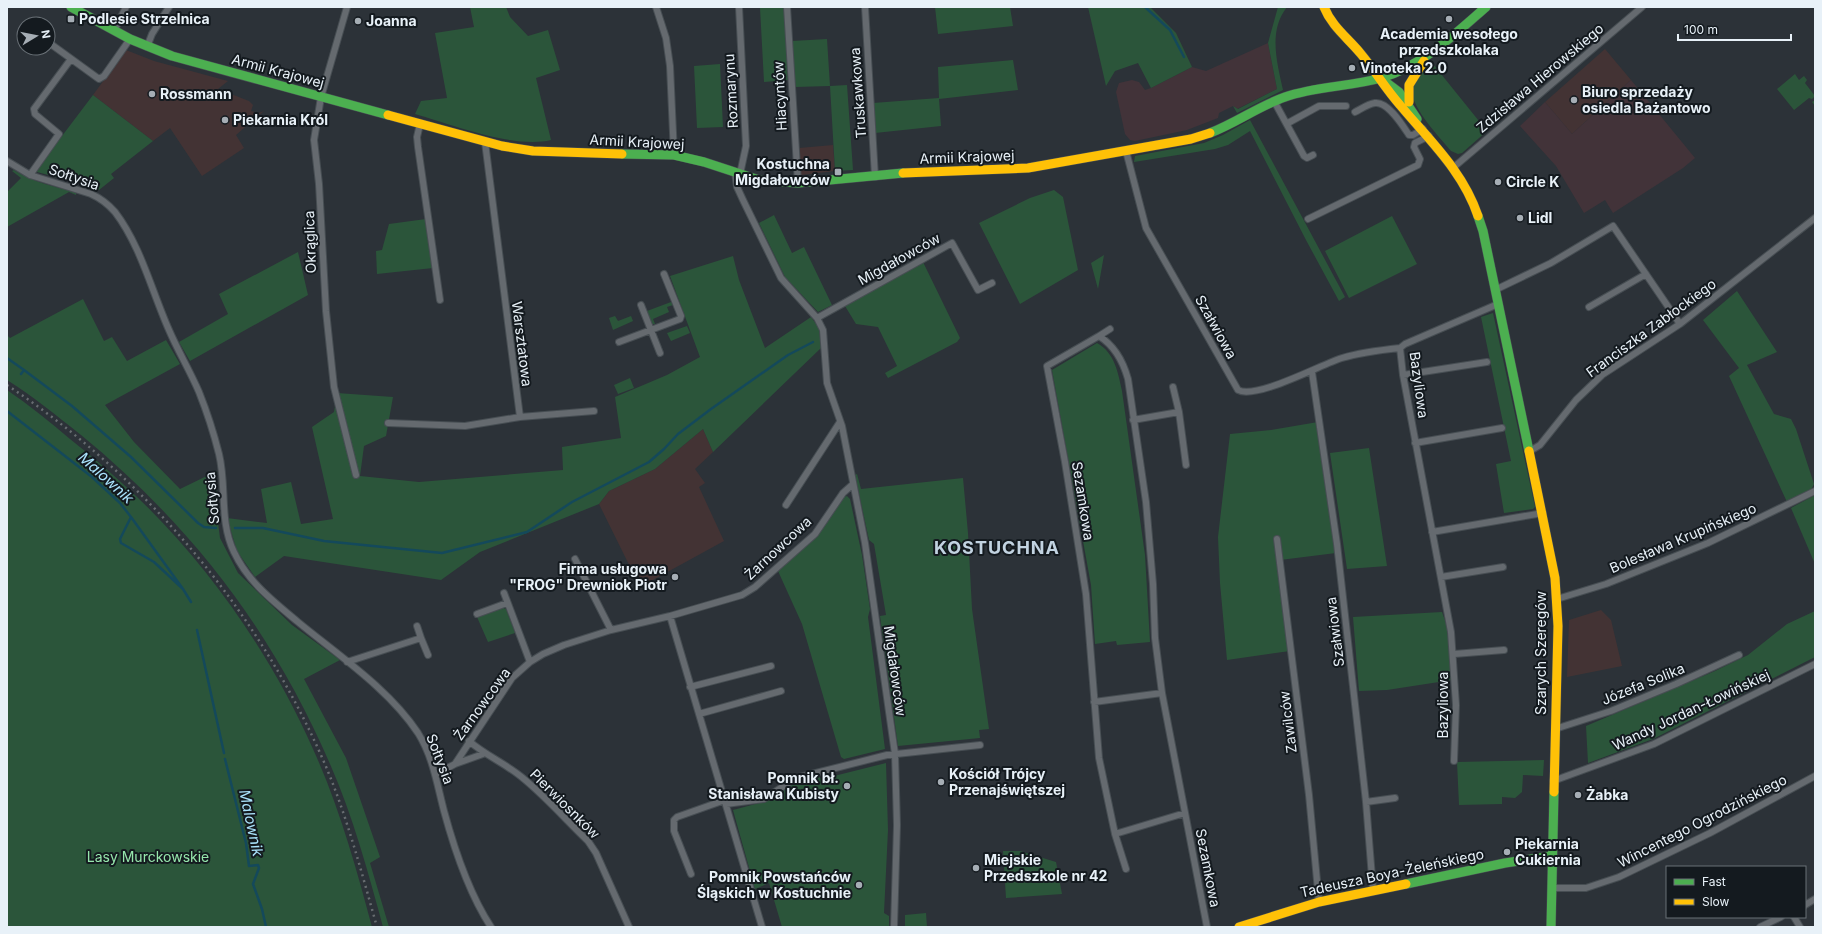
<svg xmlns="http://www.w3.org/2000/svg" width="1822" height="934" font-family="Inter,sans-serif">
<rect width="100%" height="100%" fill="#2c3238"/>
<path fill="#433334" d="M1605,49L1631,80L1572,134L1545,102Z
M126,50L154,61L228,81L218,89L249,101L253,105L251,111L259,113L264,111L236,135L244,148L202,176L170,128L153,141L93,95Z
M833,145L835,171L801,175L799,148Z
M703,429L713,452L695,469L705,483L699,487L724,541L640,587L599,504L609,491L655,469Z
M1601,610L1611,620L1622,666L1567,677L1569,620Z"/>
<path fill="#423339" d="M1268,43L1277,89L1237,109L1233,106L1219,113L1218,118L1187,130L1135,141L1130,140L1125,134L1116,92L1119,83L1132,80L1139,82L1145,90L1151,88L1192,67L1206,71Z
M1631,80L1695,158L1683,168L1613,213L1605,200L1584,213L1556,166L1520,126L1545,102L1572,134Z"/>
<path fill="#2b553a" d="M470,7H506L510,17L528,36L548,30L560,70L536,78L551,140C514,149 453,125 415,114L421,101L447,98L435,33L474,27Z
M786,7L789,80L764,82L760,8Z
M935,7H1010L1013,26L938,34Z
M1088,7H1150L1176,33L1192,67L1151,88L1138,63L1115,71L1106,86Z
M1278,7H1287C1268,31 1277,62 1283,90L1237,113L1233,106L1238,109L1277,89L1268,43Z
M827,39L830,86L847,85L853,170L835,171L830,86L795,87L792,41Z
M1013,60L1018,90L939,99L941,126L875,133L873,103L939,98L938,67Z
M720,64L723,127L697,128L694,66Z
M1433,64L1487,131L1462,153L1458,154L1451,151C1439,136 1402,100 1414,80C1418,73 1427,69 1433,64Z
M1795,74L1799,80L1804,76L1807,80L1805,83L1815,96L1812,99L1809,98L1812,102L1815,100V106L1809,98L1794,110L1777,89Z
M93,95L153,141L111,174L114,178L99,190L90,186L37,172V169Z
M1250,120L1345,297L1339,301L1306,240L1250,131L1228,145L1215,149L1134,162L1135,156L1204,143L1223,135Z
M14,170C33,182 55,187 76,192V195L69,192L7,227V192L21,178L12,171Z
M1054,190L1063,197L1078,270L1020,304L979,223L1030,198Z
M774,215L792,253L804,247L832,305L818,312L785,277L759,223Z
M1392,216L1417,264L1349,298L1325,251Z
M426,219L433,268L377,274L376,251L382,250L389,224Z
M298,252L308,295L190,361L179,342L228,314L219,294Z
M1104,255L1098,289L1091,263Z
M733,256L739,280L765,348L811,317L819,328L821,348L713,452L703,429L655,469L609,491L599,504L480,552L441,580L284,556L255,577L237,551L227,518L267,523L261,489L291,482L301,524L333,519L312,427L334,412L337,393L393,397L386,436L364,446L360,476L419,482L563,470L562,447L621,438L615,397L667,375L700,357L670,276Z
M923,262L960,338L957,342L888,378L885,373L897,366L878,327L856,324L845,306Z
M1737,291L1777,352L1747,365L1774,414L1791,419L1796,429L1814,484L1811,490L1787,502L1729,376L1739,368L1703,320Z
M83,299L104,341L112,337L127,361L166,340L180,364L105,405L134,442L180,489L217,471V515L220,538L238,573L292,625L340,660L304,679L346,758L380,857L370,863L389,927H383C368,872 353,816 330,764C273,632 192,526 81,435C57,416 33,396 7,380V335L10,338Z
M671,302L673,305L667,307L669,312L653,319L655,324H652L647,311Z
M1493,313L1535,507L1533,509L1504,513L1496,464L1511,461L1481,317Z
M615,316L618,321L631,316L633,321L613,330L609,318Z
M687,326L690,333L671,341L667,333Z
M1097,343C1115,353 1118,373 1122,391L1145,555L1150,642L1117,645L1116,641L1095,644L1091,585L1052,370Z
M630,378L634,388L618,394L614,385Z
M7,390C29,405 50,422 70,439C93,457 115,476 136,496C209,565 273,658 313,749C339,806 356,867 372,927H7Z
M1318,422L1336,553L1280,560L1290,651L1227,660L1220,583L1218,537L1230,434L1271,430Z
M1369,448L1387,566L1347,569L1330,453Z
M857,474L861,489L963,478L968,533L972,609L989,729L979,730L980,738L898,746L880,616L886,615L874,544L869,540L855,475Z
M1815,495V564L1791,508Z
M847,496L850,499L862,555L870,609L868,617L885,749L844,759L841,757L802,624L778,571L817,536L844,497Z
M501,607L506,609L515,633L488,642L477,617Z
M1815,611V657L1653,739L1588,763L1586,726L1715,671L1748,655L1787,624Z
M1442,612L1447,626L1452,680L1387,690L1359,691L1353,617Z
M1544,760L1543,776L1523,775L1522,792L1515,798L1502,797V804L1459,805L1457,762Z
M886,763L888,830L884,913L889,916V927H782L769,883L755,889L733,810L767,801L796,782L817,776L822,779Z
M1003,851H1020L1056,862L1062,894L1006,898Z
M926,913L927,927H905V915Z"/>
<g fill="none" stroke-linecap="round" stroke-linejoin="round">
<path stroke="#14495b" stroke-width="2.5" d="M1145,7L1170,30L1184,57
M7,358L24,370L21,374
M24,370L72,406L131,457L198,523L204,527L216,528
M7,411L92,477L120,503L131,517L120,539L121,543L154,562L183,589L191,602
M131,517L183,589
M235,528H263L324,541L442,553L527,532L572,502L649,462L664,449L678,434L711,409L788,355L813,342
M197,630L224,753
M225,759L246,843L249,866L258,865L259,868L253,884L262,909L266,927"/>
<defs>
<path id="street" d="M347,7L321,97L314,140L319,184L326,311L334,387L356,475
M656,7L666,38L670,66L674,155
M739,7L746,146L740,174
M787,7L798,183
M865,7L875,177
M114,31L126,7
M48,42L99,79L104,76L130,39
M147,47L152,34L169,7
M1274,101L1304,156L1307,158L1313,155
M1355,112C1361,109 1368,104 1375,103C1388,101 1403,126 1409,135H1413L1423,129
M1288,123L1319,106H1346
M420,124L417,137L418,147L440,300
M1126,151L1146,228L1238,390C1256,400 1322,364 1342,358C1362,352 1381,350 1400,348
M7,161L30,175L91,194C100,198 108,204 115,212C141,246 152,292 169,330C178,351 190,371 199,392C207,412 214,434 219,454C227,487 219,521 234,552C248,582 273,601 298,622C338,655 389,689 418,733C433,757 437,784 444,811C454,848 470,895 491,927
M1454,167L1642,7
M735,172L737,187L743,200L781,278L817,318L823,330L827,383L842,426L865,543L895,754L897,825L894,927
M30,175L59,134L35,114L34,109L71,59
M1308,219L1418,165L1420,159L1414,147L1415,143L1429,136
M1495,290L1551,263L1613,226L1680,324
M641,305L660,353
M1589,307L1646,274
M817,318L952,243L978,290L992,283
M1099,336L1110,329
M619,342L680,319L681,316L664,274
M1312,372L1337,544L1366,802L1373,890
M1403,375L1487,362
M1173,387L1179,412L1186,465
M520,417L594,411
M1133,420L1179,412
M388,423L465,426L520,417L485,142
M1415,443L1502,428
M1530,451L1540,445L1576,400L1602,375L1680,324L1815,218
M786,505L840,422
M1432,532L1543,513
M1277,539L1309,795L1319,902
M575,559L611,630
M1441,577L1503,567
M504,593L530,662
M1557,599L1606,584L1708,543L1815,491
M477,614L507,603
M670,616L762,927
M417,626L421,638
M1454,654L1504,650
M347,662L421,638L428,655
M690,687L771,666
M1094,702L1162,693
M699,714L781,691
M1555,729L1611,711L1676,684L1739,655
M469,741C486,756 507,764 524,779C547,798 567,821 588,841L596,853L629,927
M1454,761L1456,705L1451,632L1403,375L1400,348L1405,344L1498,304
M455,764L483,754
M436,774L455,764L512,678L530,662L543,654L564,645L611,630L670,616L742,595L755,587L815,534L843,493L852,485
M1553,781L1654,744L1815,664
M1366,802L1395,798
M726,804L764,799L796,778L887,755L980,745
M1115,834L1185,813
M1126,869L1115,834L1099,758L1086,594L1065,462L1047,366L1099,336C1115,346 1123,361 1128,379L1146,502L1153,584L1155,638L1162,693L1207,927
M691,874L674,831V820L677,817L725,800
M1552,888H1586L1619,877L1710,833L1815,776
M1805,905L1815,899
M1794,917L1800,927
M1760,927L1781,917"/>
<path id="fast" d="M71,7L130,39L172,56L388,115
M1383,80L1399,92L1417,119
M1210,133C1236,123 1259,106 1285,97C1316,86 1349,87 1381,78C1422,66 1454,35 1486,7
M622,154L674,155L704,162L759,180L798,183L903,173
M1478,216L1483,231L1529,451
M1406,884L1505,863L1552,856
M1551,927L1554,792"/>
<path id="slow" d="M1324,7C1332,27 1348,38 1361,54C1375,71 1386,89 1400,105C1429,140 1463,171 1478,216
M1409,102V85L1424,61
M388,115L502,146L533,151L622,154
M903,173L1028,168L1191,139L1210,133
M1529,451L1555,578L1558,626L1554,792
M1239,927L1319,902L1406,884"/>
</defs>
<use href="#street" stroke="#474e53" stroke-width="8"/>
<use href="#fast" stroke="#474e53" stroke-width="10"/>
<use href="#slow" stroke="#474e53" stroke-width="10"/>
<use href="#street" stroke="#656a6f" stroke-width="6"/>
<use href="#fast" stroke="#4caf50" stroke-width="9"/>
<use href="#slow" stroke="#ffc107" stroke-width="9"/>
<path stroke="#676c70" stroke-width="2.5" stroke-dasharray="2 4" stroke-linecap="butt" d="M7,385C148,479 261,613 327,769C348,820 362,874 377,927"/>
</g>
<g fill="#a6aeb5" stroke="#141a1f" stroke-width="1.5">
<rect x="67" y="15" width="8" height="8" rx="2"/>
<circle cx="1449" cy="19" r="4"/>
<circle cx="358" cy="21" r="4"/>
<circle cx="1352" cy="68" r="4"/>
<circle cx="152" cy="94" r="4"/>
<circle cx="1574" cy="100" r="4"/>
<circle cx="225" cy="120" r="4"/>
<rect x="834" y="168" width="8" height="8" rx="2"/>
<circle cx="1498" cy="182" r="4"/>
<circle cx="1520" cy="218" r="4"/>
<circle cx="675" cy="577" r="4"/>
<circle cx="941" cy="782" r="4"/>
<circle cx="847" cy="786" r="4"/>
<circle cx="1578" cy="795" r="4"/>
<circle cx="1507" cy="852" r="4"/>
<circle cx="976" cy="868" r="4"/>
<circle cx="859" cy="885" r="4"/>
</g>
<g text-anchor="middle" stroke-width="4" stroke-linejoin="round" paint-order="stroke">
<g font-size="14" font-weight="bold" fill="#e8f1f8" stroke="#141a1f" text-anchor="start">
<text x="79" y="24">Podlesie Strzelnica</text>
<text x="366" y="26">Joanna</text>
<text x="1449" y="39" text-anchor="middle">Academia wesołego<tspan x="1449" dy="16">przedszkolaka</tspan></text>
<text x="1360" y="73">Vinoteka 2.0</text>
<text x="1582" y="97">Biuro sprzedaży<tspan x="1582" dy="16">osiedla Bażantowo</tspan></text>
<text x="160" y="99">Rossmann</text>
<text x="233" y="125">Piekarnia Król</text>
<text x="830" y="169" text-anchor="end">Kostuchna<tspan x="830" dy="16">Migdałowców</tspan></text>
<text x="1506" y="187">Circle K</text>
<text x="1528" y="223">Lidl</text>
<text x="667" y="574" text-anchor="end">Firma usługowa<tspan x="667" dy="16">"FROG" Drewniok Piotr</tspan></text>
<text x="949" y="779">Kościół Trójcy<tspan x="949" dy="16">Przenajświętszej</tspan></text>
<text x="839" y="783" text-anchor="end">Pomnik bł.<tspan x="839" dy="16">Stanisława Kubisty</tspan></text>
<text x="1586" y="800">Żabka</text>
<text x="1515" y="849">Piekarnia<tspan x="1515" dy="16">Cukiernia</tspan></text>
<text x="984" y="865">Miejskie<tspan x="984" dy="16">Przedszkole nr 42</tspan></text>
<text x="851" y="882" text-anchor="end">Pomnik Powstańców<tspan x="851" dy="16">Śląskich w Kostuchnie</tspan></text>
</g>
<g font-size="14" fill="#e8f1f8" stroke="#141a1f">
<text transform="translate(278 71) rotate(15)" y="5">Armii Krajowej</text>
<text transform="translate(1540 78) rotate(-40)" y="5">Zdzisława Hierowskiego</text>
<text transform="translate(731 91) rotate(-93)" y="5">Rozmarynu</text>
<text transform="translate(858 93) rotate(-94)" y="5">Truskawkowa</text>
<text transform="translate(780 96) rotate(-93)" y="5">Hiacyntów</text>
<text transform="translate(637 142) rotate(3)" y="5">Armii Krajowej</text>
<text transform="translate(967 157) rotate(-2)" y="5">Armii Krajowej</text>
<text transform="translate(74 177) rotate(19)" y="5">Sołtysia</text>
<text transform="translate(310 242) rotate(-92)" y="5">Okrąglica</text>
<text transform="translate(899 259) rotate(-29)" y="5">Migdałowców</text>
<text transform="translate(1216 327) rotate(61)" y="5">Szałwiowa</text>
<text transform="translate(1651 328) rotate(-36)" y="5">Franciszka Zabłockiego</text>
<text transform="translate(522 344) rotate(83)" y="5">Warsztatowa</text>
<text transform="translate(1419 385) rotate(82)" y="5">Bazyliowa</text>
<text transform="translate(212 498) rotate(-95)" y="5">Sołtysia</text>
<text transform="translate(1083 501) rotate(81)" y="5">Sezamkowa</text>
<text transform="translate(1683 538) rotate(-23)" y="5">Bolesława Krupińskiego</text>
<text transform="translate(778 548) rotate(-43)" y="5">Żarnowcowa</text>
<text transform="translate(1335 632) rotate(-97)" y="5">Szałwiowa</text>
<text transform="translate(1541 653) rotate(-90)" y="5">Szarych Szeregów</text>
<text transform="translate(895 671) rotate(82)" y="5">Migdałowców</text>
<text transform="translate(1643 684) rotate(-22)" y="5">Józefa Solika</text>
<text transform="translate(482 704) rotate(-54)" y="5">Żarnowcowa</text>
<text transform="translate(1443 705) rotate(-90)" y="5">Bazyliowa</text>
<text transform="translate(1691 710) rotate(-25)" y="5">Wandy Jordan-Łowińskiej</text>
<text transform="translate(1288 722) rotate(-97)" y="5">Zawilców</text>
<text transform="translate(440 759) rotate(69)" y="5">Sołtysia</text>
<text transform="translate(565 804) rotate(45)" y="5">Pierwiosnków</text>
<text transform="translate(1702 821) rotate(-27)" y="5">Wincentego Ogrodzińskiego</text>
<text transform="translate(1208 868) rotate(79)" y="5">Sezamkowa</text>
<text transform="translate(1392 873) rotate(-12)" y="5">Tadeusza Boya-Żeleńskiego</text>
</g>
<g font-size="14" fill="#96e6ac" stroke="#141a1f">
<text x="148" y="862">Lasy Murckowskie</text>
</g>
<g font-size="15" font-style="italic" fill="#aae3fc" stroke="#141a1f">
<text transform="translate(106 478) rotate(42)" y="5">Malownik</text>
<text transform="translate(251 823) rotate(78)" y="5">Malownik</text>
</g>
<g font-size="18" font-weight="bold" letter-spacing="1" fill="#c2d3e1" stroke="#141a1f">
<text x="997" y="554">KOSTUCHNA</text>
</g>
</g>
<rect width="1822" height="934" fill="none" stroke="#e8f1f8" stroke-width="16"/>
<rect x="1666" y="866" width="140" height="52" fill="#141a1f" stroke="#697076"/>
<rect x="1674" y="879" width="20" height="6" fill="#4caf50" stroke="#697076"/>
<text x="1702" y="886" font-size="12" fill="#e8f1f8">Fast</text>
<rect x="1674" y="899" width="20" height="6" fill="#ffc107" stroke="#697076"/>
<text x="1702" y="906" font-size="12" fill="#e8f1f8">Slow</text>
<g transform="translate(36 36) rotate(80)"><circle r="19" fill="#141a1f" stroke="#697076"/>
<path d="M0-3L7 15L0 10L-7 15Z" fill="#a6aeb5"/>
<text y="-6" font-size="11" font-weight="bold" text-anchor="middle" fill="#e8f1f8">N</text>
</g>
<path d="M1678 34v6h113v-6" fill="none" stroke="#e8f1f8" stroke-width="2"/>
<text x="1684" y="34" font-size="12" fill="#e8f1f8" stroke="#141a1f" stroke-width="3" paint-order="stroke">100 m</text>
</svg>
